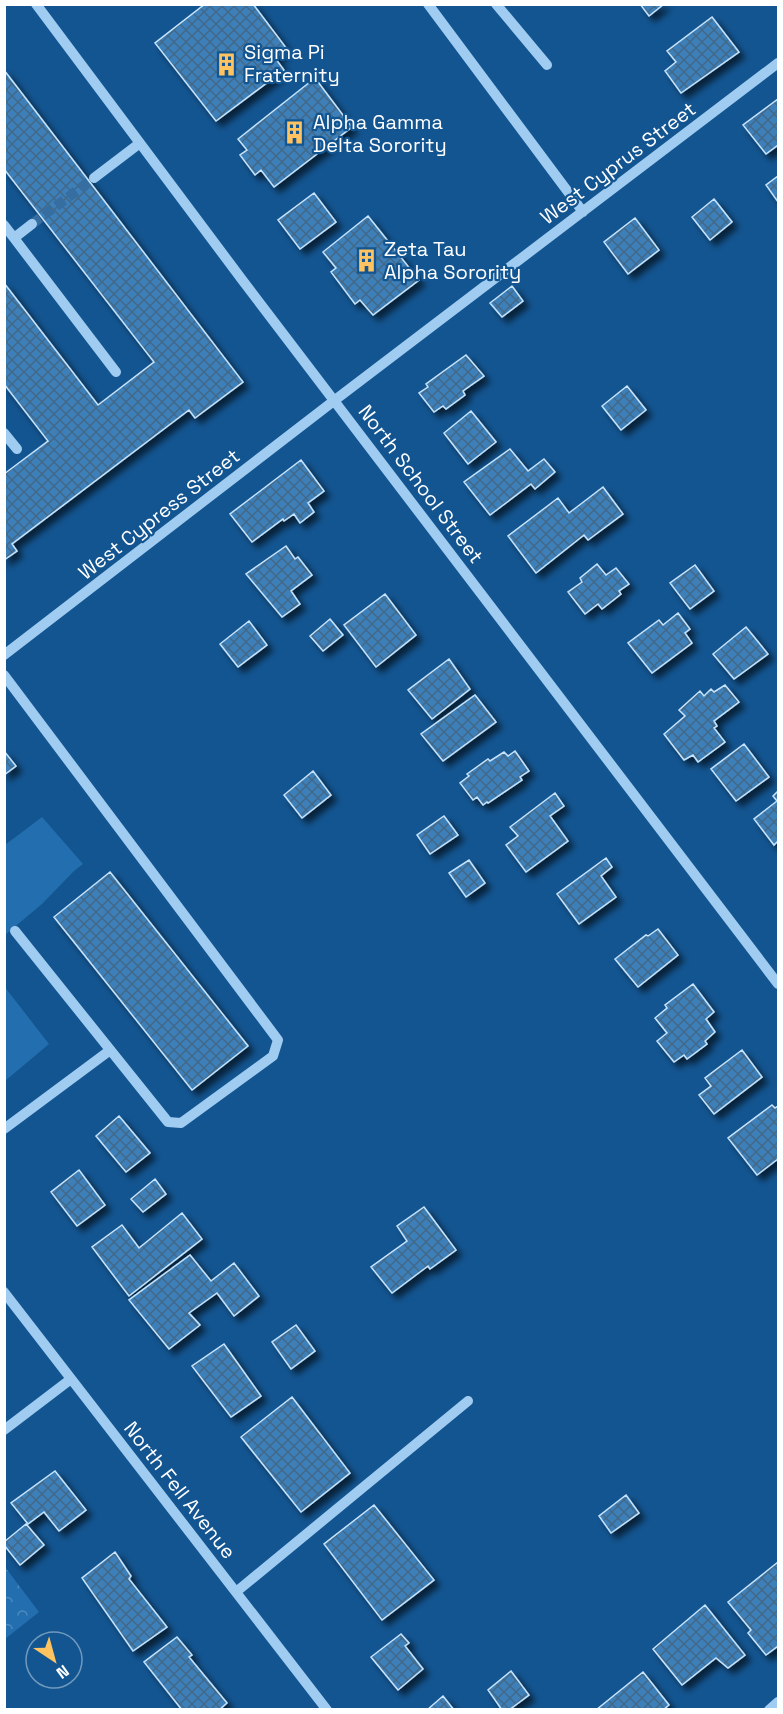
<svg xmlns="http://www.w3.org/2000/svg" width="783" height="1714" font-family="'Space Grotesk',sans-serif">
<defs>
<pattern id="park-crowns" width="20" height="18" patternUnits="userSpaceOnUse" patternTransform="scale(1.5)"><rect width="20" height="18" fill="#226eae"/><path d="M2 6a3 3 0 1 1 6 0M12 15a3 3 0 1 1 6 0" fill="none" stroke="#4e8bbe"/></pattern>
<pattern id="building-cross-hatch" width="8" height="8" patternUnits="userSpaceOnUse" patternTransform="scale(1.5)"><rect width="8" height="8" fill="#3c7fb9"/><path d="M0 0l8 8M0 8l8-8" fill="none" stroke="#436888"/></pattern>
<filter id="shadow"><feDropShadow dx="5.5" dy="5.5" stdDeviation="3" flood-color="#0009"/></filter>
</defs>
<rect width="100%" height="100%" fill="#135591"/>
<path fill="#226eae" d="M42,817L83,864L74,871L42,904L5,935V845Z
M4,986L49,1044L5,1081H4Z"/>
<path fill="url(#park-crowns)" d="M5,1567L39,1612L5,1639Z"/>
<path fill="url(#building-cross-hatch)" stroke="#c7e4fc" stroke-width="1.5" filter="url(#shadow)" d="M205,4H253L287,49L275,58L284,70L216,121L155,43Z
M640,4H664L649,16Z
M712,17L739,52L681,93L665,71L676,62L667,51Z
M4,70L243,382L195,418L189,410L12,544L17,551L4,560V474L48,441L4,384V283L98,405L154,362L4,169Z
M315,78L352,127L274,187L261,170L255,175L240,155L247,150L238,139Z
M778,99V145L766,154L743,125Z
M778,176V202L766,185Z
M314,193L336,222L300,249L278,220Z
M714,199L732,222L710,240L692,217Z
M368,216L419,280L373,315L360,300L355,304L331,272L336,268L323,252Z
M635,218L659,250L628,274L604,242Z
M512,286L523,301L502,317L490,303Z
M466,355L484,376L463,391L465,395L446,409L443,406L434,412L419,393L428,387L426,384Z
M627,386L646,410L621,430L602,406Z
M471,411L496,442L468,464L444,433Z
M510,449L528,471L544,459L555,472L535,489L531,484L490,515L464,482Z
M301,460L324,491L308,503L314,512L300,523L294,514L284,521L283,519L252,542L230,514Z
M603,487L623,514L588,540L584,535L536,573L508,536L558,498L569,513Z
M286,546L295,559L298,557L312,575L291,591L300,604L282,617L246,574Z
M597,564L606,575L616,568L629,584L619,591L621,594L602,609L598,604L585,614L568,592L582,582L580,578Z
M695,565L714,591L690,609L670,583Z
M385,594L416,635L376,667L344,625Z
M678,613L690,629L685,633L692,643L652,673L628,643L659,620L663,625Z
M330,619L343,635L323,651L310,636Z
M249,621L267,645L238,667L220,644Z
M746,627L768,654L734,679L713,654Z
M449,659L470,689L432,719L408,690Z
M725,685L739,702L714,721L717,726L714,728L725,742L698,762L693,755L684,760L664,734L685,716L679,710L700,691L704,696L711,689L714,692Z
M475,695L496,722L443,761L421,734Z
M744,744L769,777L736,801L711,769Z
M4,751L16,766L4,775Z
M515,751L529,771L520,777L522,780L488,803L487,802L483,805L477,797L473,800L460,783L469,776L467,774L488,759L490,761L504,752L508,756Z
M313,771L331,795L302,818L284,795Z
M778,791V841L774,845L754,819L777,801L773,796Z
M555,793L564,806L550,816L568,841L526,872L506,845L518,836L510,827Z
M444,816L458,835L430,854L417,835Z
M606,858L612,867L601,876L616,897L579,924L557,894Z
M469,860L485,883L466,897L449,873Z
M110,872L248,1046L192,1090L54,917Z
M658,929L678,955L638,987L615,959L646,935L648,936Z
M693,984L714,1012L706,1019L715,1032L705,1041L707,1044L687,1059L684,1055L674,1062L657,1041L667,1033L655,1018L667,1008L665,1005Z
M742,1050L762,1077L714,1114L699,1095L711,1086L705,1078Z
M772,1105L775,1108L778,1106V1159L757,1175L728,1138Z
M119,1116L150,1153L126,1172L96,1136Z
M79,1170L105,1205L77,1226L51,1192Z
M155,1179L166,1194L143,1212L131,1199Z
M424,1207L456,1250L430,1269L428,1266L392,1293L371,1267L407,1241L397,1226Z
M182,1213L202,1239L129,1296L92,1247L122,1225L139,1248Z
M190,1255L211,1281L234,1263L259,1296L234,1316L217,1293L189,1313L200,1325L169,1349L129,1300Z
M296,1325L315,1351L291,1369L272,1342Z
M224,1344L261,1396L231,1417L192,1366Z
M292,1397L350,1473L301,1512L241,1437Z
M55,1471L86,1510L59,1531L44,1512L28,1524L11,1503Z
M626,1495L639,1513L611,1533L599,1516Z
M374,1505L434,1580L382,1620L324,1544Z
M26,1524L44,1545L20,1565L4,1545V1542Z
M115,1552L131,1576L129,1579L167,1627L133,1651L82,1578Z
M778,1562V1646L766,1655L748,1633L751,1630L728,1602Z
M705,1605L745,1655L728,1668L716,1658L682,1685L653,1649Z
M401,1634L409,1643L405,1646L423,1669L398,1690L371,1657Z
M177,1637L192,1655L189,1657L227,1703L219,1710H182L144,1662Z
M511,1671L529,1695L509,1710H502L488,1690Z
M643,1672L669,1705L663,1710H596Z
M443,1696L454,1710H427Z"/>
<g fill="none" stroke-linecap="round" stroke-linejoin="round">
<path stroke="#366ea2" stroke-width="10" stroke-dasharray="10 5" stroke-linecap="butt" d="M32,224L94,178"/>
<path stroke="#a0ccf1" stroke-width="10" d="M36,4L243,281L778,984
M428,4L583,212
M496,4L547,65
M94,178L140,143
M4,225L14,238L32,224
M14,238L116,372
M4,433L17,449
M4,655L335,400L778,63
M4,675L278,1040L273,1056L181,1123L168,1122L15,931
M4,1129L109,1051
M4,1292L327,1710
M4,1430L71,1379
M236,1592L468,1401
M769,1710L778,1702"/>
</g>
<defs>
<symbol id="building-bare" viewBox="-9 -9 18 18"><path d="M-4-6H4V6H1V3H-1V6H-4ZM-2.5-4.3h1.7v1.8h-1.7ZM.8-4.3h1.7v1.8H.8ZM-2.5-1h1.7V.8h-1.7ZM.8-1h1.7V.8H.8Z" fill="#ffc360" stroke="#135591" stroke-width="2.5" paint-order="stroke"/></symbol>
</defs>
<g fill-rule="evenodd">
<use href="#building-bare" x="210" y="48" width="33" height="33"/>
<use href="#building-bare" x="278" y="116" width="33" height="33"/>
<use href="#building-bare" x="350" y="244" width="33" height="33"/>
</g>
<g text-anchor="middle" stroke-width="4.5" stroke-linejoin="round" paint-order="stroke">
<g font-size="20" fill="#fff" stroke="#135591" text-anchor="start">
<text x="244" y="59">Sigma Pi<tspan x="244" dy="23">Fraternity</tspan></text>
<text x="313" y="129">Alpha Gamma<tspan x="313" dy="23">Delta Sorority</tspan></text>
<text x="384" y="256">Ζeta Tau<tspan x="384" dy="23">Alpha Sorority</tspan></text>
</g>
<g font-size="20" fill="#fff" stroke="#135591">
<text transform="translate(618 163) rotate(-37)" y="7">West Cyprus Street</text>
<text transform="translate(421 484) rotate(53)" y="7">North School Street</text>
<text transform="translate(159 514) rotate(-38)" y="7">West Cypress Street</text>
<text transform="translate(180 1490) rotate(52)" y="7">North Fell Avenue</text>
</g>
</g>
<rect width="783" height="1714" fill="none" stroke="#ffffff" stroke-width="12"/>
<g transform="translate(54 1660) rotate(144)"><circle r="28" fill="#135591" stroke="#7199bd" stroke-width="1.5"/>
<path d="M0-4.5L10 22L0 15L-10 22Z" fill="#ffc360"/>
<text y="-9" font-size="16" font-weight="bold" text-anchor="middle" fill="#ffffff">N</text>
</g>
</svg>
